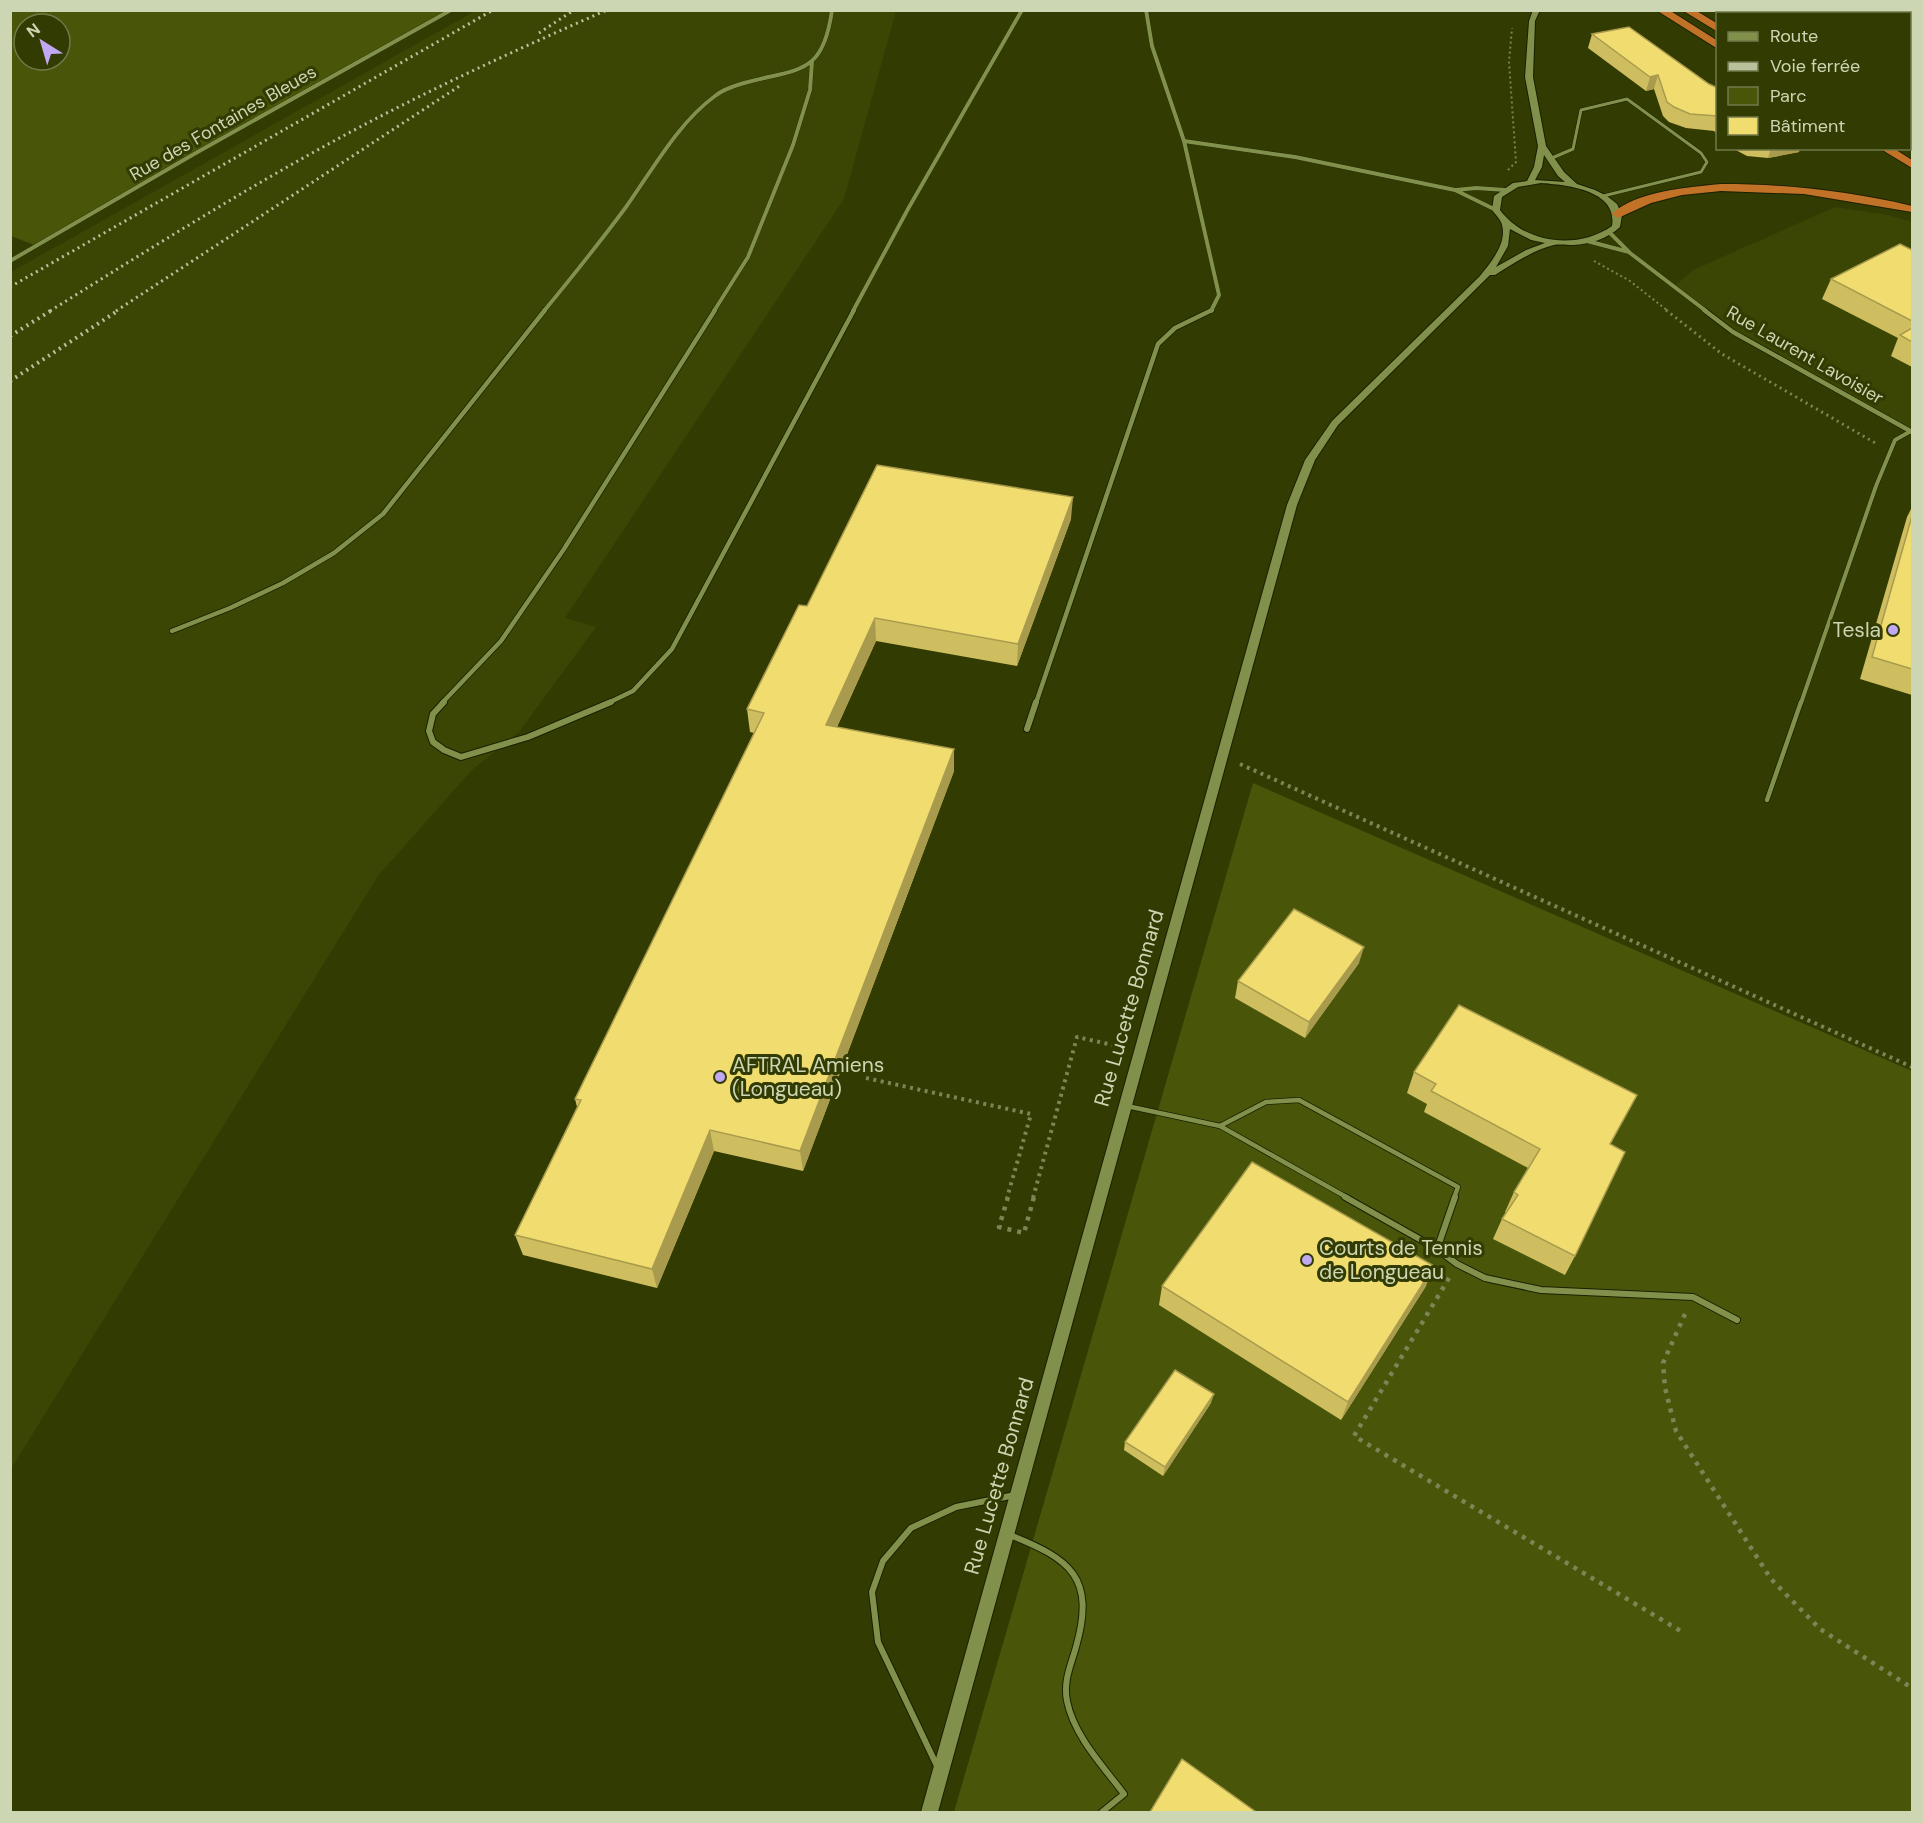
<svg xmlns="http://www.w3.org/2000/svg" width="1923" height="1823" font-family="'DM Sans',sans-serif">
<rect width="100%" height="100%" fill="#323b02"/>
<path fill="#3b4504" d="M475,11H896L844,199L565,618L596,627L519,732L472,770L378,876L11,1469V272Z
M1835,207L1889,215L1912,222V432L1733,332L1675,286L1693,270Z"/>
<path fill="#495609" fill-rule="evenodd" d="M10,11H451L37,246L11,236ZM24,24H60V60H24Z
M1253,783L1912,1071V1812H954Z"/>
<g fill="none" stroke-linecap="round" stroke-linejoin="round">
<defs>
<path id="lane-far3" d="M1552,158L1573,149L1581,110L1627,99L1701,153L1707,162L1701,172L1603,196"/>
<path id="lane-far2" d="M1801,703L1876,486L1895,440L1911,431"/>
<path id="lane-far1" d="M1767,800L1801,702
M1127,1106L1220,1126
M1220,1126L1348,1198
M1220,1126L1266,1102L1299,1100L1458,1187L1454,1198"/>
<path id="lane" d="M1345,1197L1437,1249L1455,1197
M1437,1249L1457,1264L1485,1278L1541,1290L1693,1297L1737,1320
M1010,1535C1070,1559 1096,1577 1076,1647C1071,1665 1063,1681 1067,1701C1074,1736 1103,1766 1124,1794L1102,1812
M937,1766L878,1642L872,1592L883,1561L911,1528L956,1507L1015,1495"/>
<path id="street-far2" d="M1146,10L1152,46L1184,141L1219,295L1211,311
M1184,141L1295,157L1455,190L1496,210
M1456,190L1476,188L1505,190
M1610,233L1630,253L1706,311
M1587,241L1629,252
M10,261L194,154L451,10
M544,311C572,277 600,242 626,207C653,169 678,123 715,96C723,89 734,86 744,83C799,68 823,76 832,10
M714,311L748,257L793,145L810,90L812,61
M853,311L908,209L1022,10"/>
<path id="street-far1" d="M1704,310L1733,332L1912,432
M172,631L230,608L283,583L334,553L383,514L545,310
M442,703L501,641L564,549L715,310
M608,703L633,691L672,649L854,310
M1036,703L1158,344L1175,328L1212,310"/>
<path id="street" d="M444,702L433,714L429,731L433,742L444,750L461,757L528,737L611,702
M1027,729L1036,702"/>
<path id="secondary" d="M1533,10H1540L1535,21L1533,77L1546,146L1564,172L1577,184L1595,190L1607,196L1617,204L1622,215L1620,227C1607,239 1590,244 1573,245C1567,245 1560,244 1554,245C1533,250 1513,264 1495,275H1490L1338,425L1315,460L1297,505L938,1812H921L1287,505L1305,460L1332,421L1480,276C1491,262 1509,242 1501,222C1499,218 1495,214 1492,210L1494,196L1513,183L1527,181L1534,167L1538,146L1525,77L1529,21ZM1544,155L1558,176L1565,182L1535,180L1542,167ZM1541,183C1567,185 1618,190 1612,226C1578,250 1525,244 1500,210L1502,197L1518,187ZM1510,229L1531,240L1545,243L1526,250L1496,267L1508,246Z"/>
<path id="highway" d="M1656,10H1669L1718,41V49Z
M1682,10H1695L1718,24V32Z
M1803,10H1813L1812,14H1802Z
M1910,143H1912V150L1906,148H1910Z
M1879,148H1893L1912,160V168Z
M1721,184C1786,184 1849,191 1912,206V212L1804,194L1721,191L1682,195L1651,203L1618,218L1612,214C1635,191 1690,187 1721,184Z"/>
</defs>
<use href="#lane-far3" stroke="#1a2000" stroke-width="4"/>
<use href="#lane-far2" stroke="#1a2000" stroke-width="5"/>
<use href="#lane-far1" stroke="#1a2000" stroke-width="6"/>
<use href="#lane" stroke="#1a2000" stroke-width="8"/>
<use href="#street-far2" stroke="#1a2000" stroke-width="4.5"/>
<use href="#street-far1" stroke="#1a2000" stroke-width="6"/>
<use href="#street" stroke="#1a2000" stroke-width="8"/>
<use href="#secondary" stroke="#1a2000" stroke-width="2"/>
<use href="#highway" stroke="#1a2000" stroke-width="2"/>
<path stroke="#7c8556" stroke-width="2" stroke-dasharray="2 3" stroke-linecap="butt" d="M1853,14L1855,10
M1910,115L1912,117
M1508,170L1516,162L1509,62L1512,28
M1594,261L1630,281L1668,311"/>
<path stroke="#7c8556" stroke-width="3" stroke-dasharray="2 4" stroke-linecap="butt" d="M1666,310L1722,354L1877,444"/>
<path stroke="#7c8556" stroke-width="4" stroke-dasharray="3 4.5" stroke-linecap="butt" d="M1240,764L1912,1067
M866,1078L1031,1114L1007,1198
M1033,1198L1077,1037L1122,1047"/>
<path stroke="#7c8556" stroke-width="4.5" stroke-dasharray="4 6" stroke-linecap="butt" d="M1008,1197L999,1227L1024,1233L1034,1197
M1449,1278L1354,1436L1684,1633
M1685,1314L1663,1363L1665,1388L1676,1431L1771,1579L1820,1629L1912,1688"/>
<use href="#lane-far3" stroke="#81904b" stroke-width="3"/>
<use href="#lane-far2" stroke="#81904b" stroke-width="4"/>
<use href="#lane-far1" stroke="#81904b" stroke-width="4.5"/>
<use href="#lane" stroke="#81904b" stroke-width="6"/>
<use href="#street-far2" stroke="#81904b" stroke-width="4"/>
<use href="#street-far1" stroke="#81904b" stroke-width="4.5"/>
<use href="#street" stroke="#81904b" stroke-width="6"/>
<use href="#secondary" fill="#81904b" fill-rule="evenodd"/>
<use href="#highway" fill="#c27227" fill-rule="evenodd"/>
<path stroke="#b8c19b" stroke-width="3" stroke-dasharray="2 4" stroke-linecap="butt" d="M539,33L574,10
M10,287L493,10
M50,311C140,255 230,198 323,147C415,96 511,52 607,10
M116,311L461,85"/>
<path stroke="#b8c19b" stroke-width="4" stroke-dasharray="2 4.5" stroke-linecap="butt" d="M10,336L52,310
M10,381L119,310"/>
</g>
<path fill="#cfbe5f" d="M1592,34L1718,88V135L1714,131L1686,128L1669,122L1663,116L1654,89L1646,91L1588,48Z
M1732,148H1800L1799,152L1768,158L1747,156Z
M1912,250V367L1891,356L1898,338L1822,299L1831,279Z
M1912,507V695L1860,679L1907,517Z
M1071,519L1017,666L876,641L837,727L954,749V771L803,1171L714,1151L657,1288L523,1255L515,1235L577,1107L575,1099L754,733L750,732L747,709L807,606Z
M1359,963L1305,1038L1235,998L1238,981Z
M1414,1072L1637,1095L1610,1145L1575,1256L1565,1275L1493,1239L1502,1219L1506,1213L1505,1212L1514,1192L1528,1168L1424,1112L1427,1104L1407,1093Z
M1162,1286H1426L1341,1420L1159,1305Z
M1211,1403L1163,1476L1124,1450L1125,1442Z"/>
<path fill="#a99b4e" d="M1658,75L1654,89L1646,91L1650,77Z
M1771,148H1800L1799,152L1768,158Z
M1073,497L1071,519L1017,666L1018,644Z
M875,618L876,641L828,747L826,725Z
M954,749V771L803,1171L800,1151Z
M1364,947L1359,963L1305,1038L1309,1022Z
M710,1130L714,1151L657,1288L652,1269Z
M1434,1266L1426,1286L1341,1420L1348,1402Z
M1214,1394L1211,1403L1163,1476L1165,1467Z"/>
<path fill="#f1dd6f" stroke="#a99b4e" stroke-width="1.5" d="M1629,27L1709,84L1718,88V116L1690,114L1674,107L1667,102L1658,75L1650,77L1592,34Z
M1900,244L1912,250V321L1831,279Z
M1912,328V342L1900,335Z
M877,465L1073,497L1018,644L875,618L826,725L954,749L800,1151L710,1130L652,1269L515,1235L581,1100L575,1099L764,713L747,709L799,605L807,606Z
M1912,516V669L1872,657Z
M1294,909L1364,947L1309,1022L1238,981Z
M1459,1005L1637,1095L1610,1144L1625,1152L1575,1256L1502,1219L1518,1195L1514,1192L1540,1149L1431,1091L1436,1084L1414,1072Z
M1252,1162L1434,1266L1348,1402L1162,1286Z
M1175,1370L1214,1394L1165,1467L1125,1442Z
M1182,1759L1256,1812H1150Z"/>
<g fill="#c1a8f3" stroke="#323b02" stroke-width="2">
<circle cx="1893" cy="630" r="6"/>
<circle cx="720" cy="1077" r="6"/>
<circle cx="1307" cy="1260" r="6"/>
</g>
<g text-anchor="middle" stroke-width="6" stroke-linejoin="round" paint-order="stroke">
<g font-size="18" fill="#cdd6b3" stroke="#323b02">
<text transform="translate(223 123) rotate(-30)" y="6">Rue des Fontaines Bleues</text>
<text transform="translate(1805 355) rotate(30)" y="6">Rue Laurent Lavoisier</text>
</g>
<g font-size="21" fill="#cdd6b3" stroke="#323b02" text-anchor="start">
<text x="1881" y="637" text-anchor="end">Tesla</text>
<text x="732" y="1072">AFTRAL Amiens<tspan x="732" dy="24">(Longueau)</tspan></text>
<text x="1319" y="1255">Courts de Tennis<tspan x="1319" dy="24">de Longueau</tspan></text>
</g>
<g font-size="21" fill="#cdd6b3" stroke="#323b02">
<text transform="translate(1129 1008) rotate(-74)" y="7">Rue Lucette Bonnard</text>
<text transform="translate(999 1476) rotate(-74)" y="7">Rue Lucette Bonnard</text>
</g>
</g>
<rect width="1923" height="1823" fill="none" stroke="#cdd6b3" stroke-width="24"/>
<rect x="1716" y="12" width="195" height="138" fill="#323b02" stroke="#707949" stroke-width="1.5"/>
<rect x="1728" y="32" width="30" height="9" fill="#81904b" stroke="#707949" stroke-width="1.5"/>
<text x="1770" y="42" font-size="18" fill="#cdd6b3">Route</text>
<rect x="1728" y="62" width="30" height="9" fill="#b8c19b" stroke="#707949" stroke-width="1.5"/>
<text x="1770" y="72" font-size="18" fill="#cdd6b3">Voie ferrée</text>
<rect x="1728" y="87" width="30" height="18" fill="#495609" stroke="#707949" stroke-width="1.5"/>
<text x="1770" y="102" font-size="18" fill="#cdd6b3">Parc</text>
<rect x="1728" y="117" width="30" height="18" fill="#f1dd6f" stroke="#707949" stroke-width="1.5"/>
<text x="1770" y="132" font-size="18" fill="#cdd6b3">Bâtiment</text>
<g transform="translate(42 42) rotate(323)"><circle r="28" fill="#323b02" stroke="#707949" stroke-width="1.5"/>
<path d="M0-4.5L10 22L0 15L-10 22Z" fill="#c1a8f3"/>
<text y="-9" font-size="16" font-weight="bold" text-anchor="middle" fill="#cdd6b3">N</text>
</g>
</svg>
